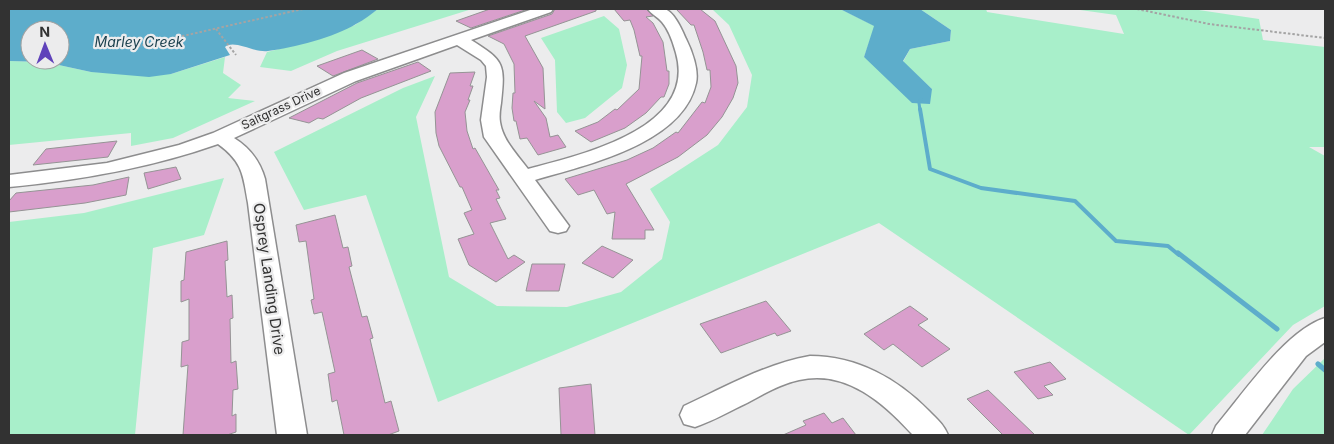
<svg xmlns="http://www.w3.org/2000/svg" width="1334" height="444" font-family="Inter,sans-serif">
<rect width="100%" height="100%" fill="#ececed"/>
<path fill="#a8efca" d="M378,9H472L337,51L291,71L260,67L267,52L319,39L355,25Z
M712,9H840L875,26L864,57L932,89L903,62L910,49L950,41L951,30L920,9H986L987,12L1124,34L1116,15L1073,9H1192L1259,19L1263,40L1325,47V147H1309L1325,156V306L1293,325L1189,435L879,223L438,402L366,195L304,210L274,152L403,88L435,76L416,117L449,277L497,306L567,307L621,292L662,259L670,222L650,189L718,145L747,107L752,75L729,25Z
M604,16L619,29L627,65L622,88L585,118L566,123L557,112L555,60L541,38Z
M225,57L223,73L241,85L228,98L255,101L173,138L131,146V133L9,145V61L45,62L91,72L171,74Z
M224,178L204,235L153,248L135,435H9V222L84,213Z
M1325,358V435H1262L1293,389Z"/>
<path fill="#5dadcb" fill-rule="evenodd" d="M9,9H378C371,14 364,20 356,24C335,37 293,48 268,51C254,53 234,39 225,47L230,55L171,74L149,77L91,72L45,62L9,61ZM30,30H60V60H30Z
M840,9H920L951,30L950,41L910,49L903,61L932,89L930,104L912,103L864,57L874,26Z"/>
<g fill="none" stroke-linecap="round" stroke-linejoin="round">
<path stroke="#5dadcb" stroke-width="3" d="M920,110L919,103L921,99"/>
<path stroke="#5dadcb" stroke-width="4" d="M920,109L930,169L981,188L1075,201L1116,241L1168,246L1179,255"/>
<path stroke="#5dadcb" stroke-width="5" d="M1178,253L1277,329
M1318,364L1325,370"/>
</g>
<path fill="#d99fcc" stroke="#959495" d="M490,9H528L471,28L456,21Z
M555,9H596V11L525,36L543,68L545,109L534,101L546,118L550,137L558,135L566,147L538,155L527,138L520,139L516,121H514L512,108L513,93H515L514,64L504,44L488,36L552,14Z
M614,9H646L653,16L646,17L653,23L663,42L667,71H669V84L664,97H661L646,113L625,128L591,142L575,131L598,122L615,109L617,110L639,89L642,56H640L634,30L630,20L624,21Z
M676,9H700L715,21L736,66L738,83L733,98L722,117L707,135L678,157L626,184L654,230H645V239H612L615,212L607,214L594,190L578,195L565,179L627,160L653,148L676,132L678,133L702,102L705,103L711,87L710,70H707L703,52L694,25H691Z
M362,50L378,59L333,76L317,66Z
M418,62L431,71L361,98L323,119L318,118L309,123L289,118L357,83Z
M475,72L470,86H473L468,100H470L465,112L467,131L473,149L475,148L499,190H496L500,198L496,199L506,219L490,223L508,259L514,255L525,262L496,282L469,265L458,239L474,234L464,213L472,210L462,187H460L439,146L436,133L435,112L450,73Z
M117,141L108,157L33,165L46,149Z
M176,167L181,179L148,189L144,173Z
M129,177L126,195L85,203L9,212V201L16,193L93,185Z
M335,215L343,248L348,247L352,266L349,267L362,317L367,316L373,338L370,339L385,403L391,401L399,431L388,435H344L337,400L332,402L328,374L335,372L322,312L314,314L311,300L314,299L306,241L299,242L296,225Z
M227,241L228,260L225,261L227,297L232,295L233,318L230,319L231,363L236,361L238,389L233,390L232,416L236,414V432L227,435H183L188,365L181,367L182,342L189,340V299L181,302V281L184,280L186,252Z
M602,246L633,260L613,278L582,263Z
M532,264H565L559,291H526Z
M766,301L791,331L777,336L775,333L721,353L700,324Z
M910,306L928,319L918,325L950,349L922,367L893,344L884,350L864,334Z
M1050,362L1066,379L1044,386L1053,395L1038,399L1014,372Z
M591,384L595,435H561L559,388Z
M988,390L1035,435H1003L967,399Z
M824,413L832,423L843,418L856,435H783L806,425L803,421Z"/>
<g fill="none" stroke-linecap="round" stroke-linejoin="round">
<defs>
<path id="minor" d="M533,9H553L551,12L471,40C505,61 505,64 501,103C500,109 499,116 500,122C503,141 517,154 528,169C580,155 698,129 676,53C673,42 669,30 662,22C658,17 651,14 648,9C653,9 659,8 664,9C674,11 682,30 686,39C692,51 699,70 696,83C683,144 586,165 535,180L569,226L566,231L558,233L550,231L484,137L481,120L487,77L486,66L481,60L457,45L356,81L234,138C250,148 260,161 265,179L307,435H277L248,203C243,175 243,162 218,144C150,168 80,180 9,187V175L107,163L179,145L213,133L344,73Z
M1325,318V342L1306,356L1245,435H1212L1216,426C1243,394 1286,330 1325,318Z
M810,356C857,356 898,379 929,411C937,419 944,425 948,435H913C884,403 846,369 799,380C781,384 763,394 747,403C730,411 713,421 695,427L684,424L680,415L684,406C725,387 765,364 810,356Z"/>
</defs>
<use href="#minor" stroke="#8d8d8e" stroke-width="3"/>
<path stroke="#a4a4a4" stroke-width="2" stroke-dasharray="2.5 2" stroke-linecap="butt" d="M1137,9L1209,24L1325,38
M216,29L236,55
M138,46L303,9"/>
<use href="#minor" fill="#fff" fill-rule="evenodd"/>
</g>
<g text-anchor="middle" stroke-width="4.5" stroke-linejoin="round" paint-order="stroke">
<g font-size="12" fill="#323232" stroke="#ececed">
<text transform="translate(281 108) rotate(-25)" y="4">Saltgrass Drive</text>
</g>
<g font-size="14" font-style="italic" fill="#1c414e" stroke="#ececed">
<text x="139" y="47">Marley Creek</text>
</g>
<g font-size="15" fill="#323232" stroke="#ececed">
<text transform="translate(269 279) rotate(82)" y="5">Osprey Landing Drive</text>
</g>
</g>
<rect width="1334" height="444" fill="none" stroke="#323232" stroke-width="20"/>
<g transform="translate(45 45) rotate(359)"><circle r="24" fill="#ececed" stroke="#a2a2a2"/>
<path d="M0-4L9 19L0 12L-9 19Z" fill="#5f42ba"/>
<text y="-8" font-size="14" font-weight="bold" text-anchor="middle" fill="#323232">N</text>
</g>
</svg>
